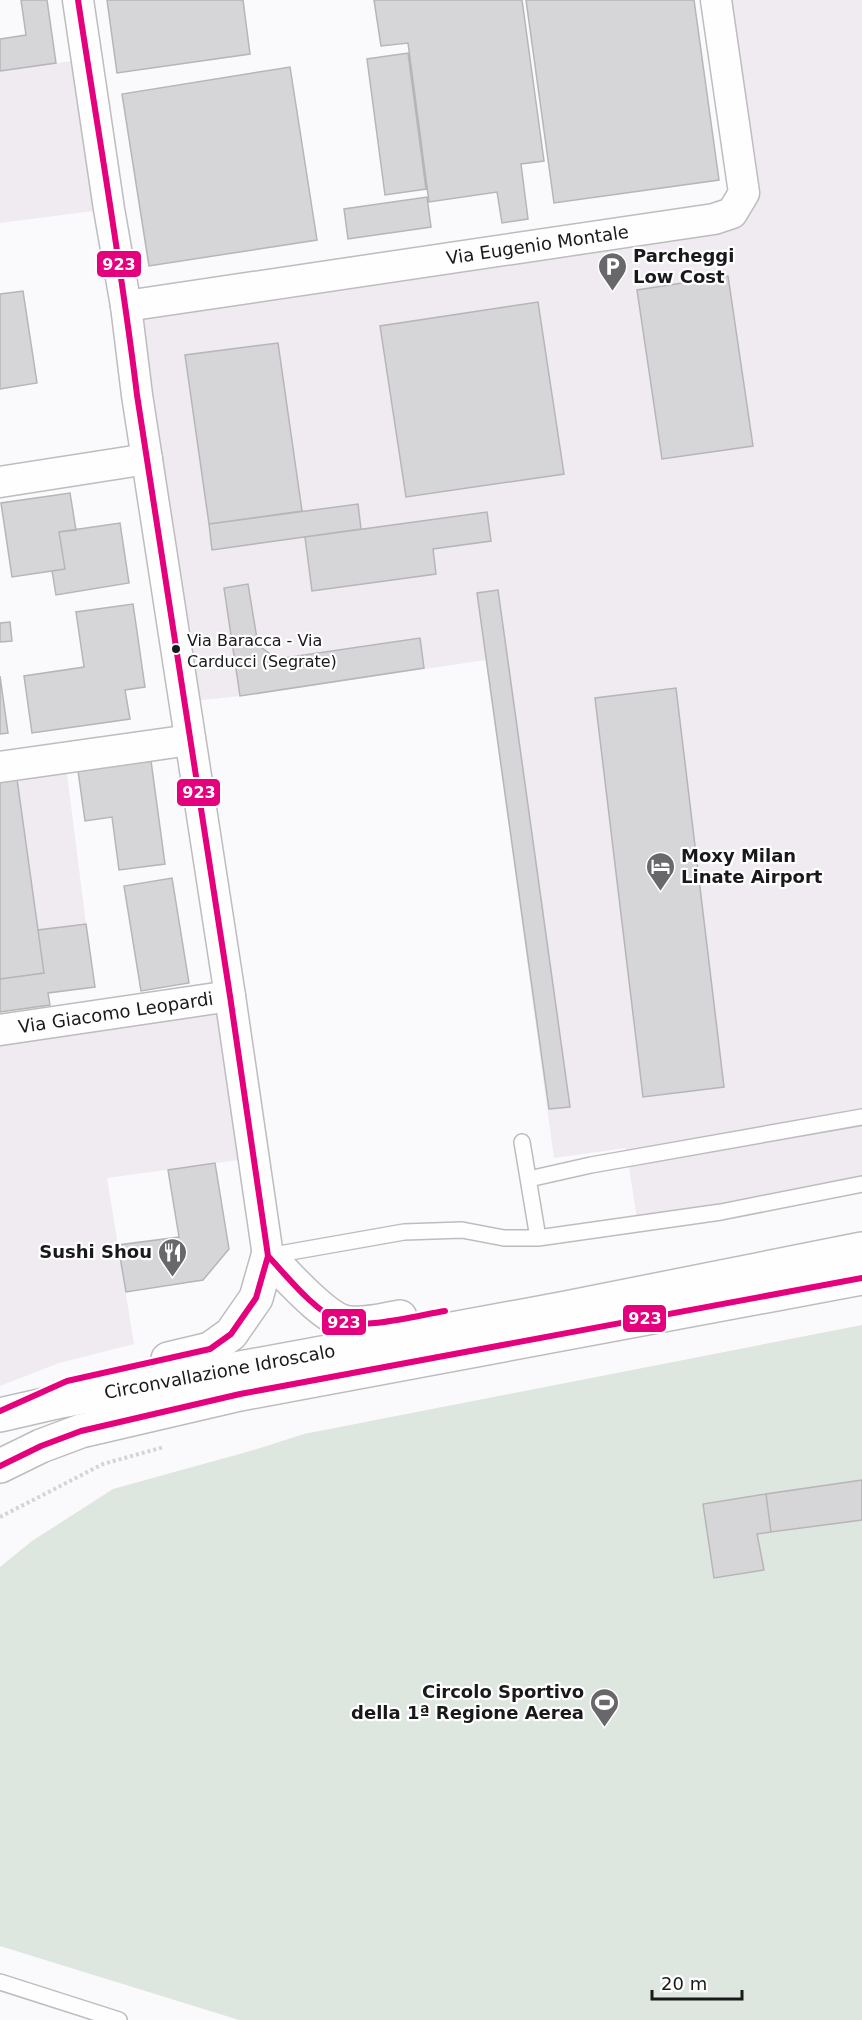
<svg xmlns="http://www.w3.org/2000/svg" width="862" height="2020" font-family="'DejaVu Sans',sans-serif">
<rect width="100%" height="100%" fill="#faf9fb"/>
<path fill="#efebf1" d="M716,0H862V1184L638,1225L626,1148L554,1158L486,660L240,696L184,702L126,306L732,213Z
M87,59L109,209L0,223V71Z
M65,758L86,924L38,930L0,979V767Z
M230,996L253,1158L107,1178L134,1344L59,1363L0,1386V1029Z"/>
<path fill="#dee6e0" d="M862,1325V2020H239L0,1946V1567L32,1541L113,1489L254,1450L304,1434Z"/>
<path fill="#d6d5d7" stroke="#b6b5b7" stroke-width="1.5" d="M21,0H47L56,63L0,71V39L26,35Z
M107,0H243L250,54L117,73Z
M374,0H522L544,161L521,164L528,219L502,223L497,192L429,202L408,43L381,46Z
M526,0H694L719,180L554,203Z
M408,53L426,189L385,195L367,59Z
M290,67L317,240L149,266L122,94Z
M427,197L431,227L348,239L344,209Z
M728,276L753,446L662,459L637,290Z
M23,291L37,383L0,389V294Z
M538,302L564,474L406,497L380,326Z
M278,343L302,511L209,524L185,355Z
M70,493L76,530L59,532L65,569L12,577L1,503Z
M358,504L361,529L212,550L209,524Z
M487,512L491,541L433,549L436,574L312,591L305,537Z
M120,523L129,583L56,595L52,571L65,569L59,532Z
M248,584L258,645L277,659L420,638L424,668L240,696L224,588Z
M498,590L570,1107L549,1109L477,593Z
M133,604L145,687L125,690L130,719L32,733L24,676L84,667L76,612Z
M10,622L12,641L0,642V623Z
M0,676L8,733L0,734Z
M676,688L724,1087L643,1097L595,698Z
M151,761L165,864L119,870L112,817L85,821L78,771Z
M17,779L44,973L0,979V782Z
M172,878L189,983L141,991L124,886Z
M86,924L95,987L48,993L50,1005L0,1012V979L44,973L38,930Z
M215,1163L229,1249L203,1280L126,1292L118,1245L179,1237L168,1170Z
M862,1480V1520L771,1532L766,1494Z
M766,1494L771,1532L757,1534L764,1570L714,1578L703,1504Z"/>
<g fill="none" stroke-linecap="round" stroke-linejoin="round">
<defs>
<path id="service" d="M522,1142L538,1238
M529,1179L591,1165L862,1117
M268,1256L404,1232L462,1230L504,1238H538L721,1212L862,1184
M0,1982L119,2020"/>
<g id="minor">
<path d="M78,0L109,209L126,306L137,395L230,996L268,1256"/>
<path id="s1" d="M126,306L714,219L732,213L744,193L716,0"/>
<path d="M0,482L147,459"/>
<path d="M0,767L190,740"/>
<path id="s2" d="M0,1030L230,996"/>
</g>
<g id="primary">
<path d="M168,1359L210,1349L231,1334L256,1298L268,1256C285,1273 326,1321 349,1323C366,1325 383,1320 400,1317"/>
<path id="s3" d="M0,1415L61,1401L561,1309L862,1249"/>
<path d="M0,1466L41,1446L81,1431L240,1394L862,1278"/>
</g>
</defs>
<use href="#service" stroke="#bebcbe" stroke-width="18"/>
<use href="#minor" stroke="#bebcbe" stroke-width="33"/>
<use href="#primary" stroke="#bebcbe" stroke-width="36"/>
<path stroke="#d4d4d5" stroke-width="4" stroke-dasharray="3 3" stroke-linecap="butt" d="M0,1517L103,1464L164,1447"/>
<use href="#service" stroke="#fefefe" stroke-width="15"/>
<use href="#minor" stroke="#fefefe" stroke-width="30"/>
<use href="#primary" stroke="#fefefe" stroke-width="33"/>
<defs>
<path id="bus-1" d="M268,1256C287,1276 314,1311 340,1321C363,1330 419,1315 445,1311
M0,1411L67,1381L210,1349L231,1334L256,1298L268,1256L230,996L137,395C121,263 98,132 78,0
M0,1466L41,1446L81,1431L240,1394L862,1278"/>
</defs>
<use href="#bus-1" stroke="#fff" stroke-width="10"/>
<use href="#bus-1" stroke="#e5007d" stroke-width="6"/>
</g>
<defs>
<symbol id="parking-pin" viewBox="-11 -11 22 30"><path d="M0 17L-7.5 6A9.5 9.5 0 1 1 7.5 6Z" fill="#686769" stroke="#fff"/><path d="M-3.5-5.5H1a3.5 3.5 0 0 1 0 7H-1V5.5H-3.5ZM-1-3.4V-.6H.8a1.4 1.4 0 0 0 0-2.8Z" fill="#fff"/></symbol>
<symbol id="hotel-pin" viewBox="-11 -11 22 30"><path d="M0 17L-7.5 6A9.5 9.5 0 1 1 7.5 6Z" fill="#686769" stroke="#fff"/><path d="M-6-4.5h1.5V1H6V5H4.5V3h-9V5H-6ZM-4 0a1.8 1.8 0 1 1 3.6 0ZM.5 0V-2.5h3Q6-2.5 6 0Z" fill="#fff"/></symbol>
<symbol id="restaurant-pin" viewBox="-11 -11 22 30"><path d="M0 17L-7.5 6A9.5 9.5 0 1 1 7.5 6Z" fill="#686769" stroke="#fff"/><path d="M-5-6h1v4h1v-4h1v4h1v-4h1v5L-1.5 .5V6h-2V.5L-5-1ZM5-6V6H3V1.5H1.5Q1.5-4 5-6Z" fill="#fff"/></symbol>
<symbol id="stadium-pin" viewBox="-11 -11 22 30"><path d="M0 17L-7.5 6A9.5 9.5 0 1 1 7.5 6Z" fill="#686769" stroke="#fff"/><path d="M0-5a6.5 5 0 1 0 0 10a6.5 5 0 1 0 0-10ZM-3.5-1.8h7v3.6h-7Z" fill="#fff"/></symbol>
</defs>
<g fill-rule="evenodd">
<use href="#parking-pin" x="596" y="250" width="33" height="45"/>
<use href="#hotel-pin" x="644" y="850" width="33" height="45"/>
<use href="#restaurant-pin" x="156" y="1236" width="33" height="45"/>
<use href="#stadium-pin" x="588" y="1686" width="33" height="45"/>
</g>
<circle fill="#19181a" stroke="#fff" stroke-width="2" cx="176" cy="649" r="5"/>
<g text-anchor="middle" stroke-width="4.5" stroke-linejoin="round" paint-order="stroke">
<g font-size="16" fill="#19181a" stroke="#fff" text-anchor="start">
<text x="187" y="646">Via Baracca - Via<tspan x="187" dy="21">Carducci (Segrate)</tspan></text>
</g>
<g font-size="18" fill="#19181a" stroke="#fff">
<text dy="6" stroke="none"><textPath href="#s1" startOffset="416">Via Eugenio Montale</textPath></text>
<text dy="6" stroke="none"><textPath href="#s2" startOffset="117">Via Giacomo Leopardi</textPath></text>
<text dy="6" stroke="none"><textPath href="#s3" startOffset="224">Circonvallazione Idroscalo</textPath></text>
</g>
<g font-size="18" font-weight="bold" fill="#19181a" stroke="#fff" text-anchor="start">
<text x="633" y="262">Parcheggi<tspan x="633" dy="21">Low Cost</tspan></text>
<text x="681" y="862">Moxy Milan<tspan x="681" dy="21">Linate Airport</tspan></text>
<text x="152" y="1258" text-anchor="end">Sushi Shou</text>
<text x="584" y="1698" text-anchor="end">Circolo Sportivo<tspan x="584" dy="21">della 1ª Regione Aerea</tspan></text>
</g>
</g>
<g stroke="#fff" stroke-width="2">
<rect x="96" y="250" width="46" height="28" rx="6" fill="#e5007d"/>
<rect x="176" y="778" width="45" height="29" rx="6" fill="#e5007d"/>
<rect x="622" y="1304" width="45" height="29" rx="6" fill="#e5007d"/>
<rect x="321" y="1308" width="46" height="28" rx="6" fill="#e5007d"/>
</g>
<g font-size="16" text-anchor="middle" font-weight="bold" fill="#fff">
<text x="119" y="270">923</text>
<text x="199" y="798">923</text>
<text x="645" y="1324">923</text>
<text x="344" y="1328">923</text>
</g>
<path d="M652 1990v9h90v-9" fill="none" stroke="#19181a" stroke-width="3"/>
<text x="661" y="1990" font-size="18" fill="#19181a" stroke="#ffffff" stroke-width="4.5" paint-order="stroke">20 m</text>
</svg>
